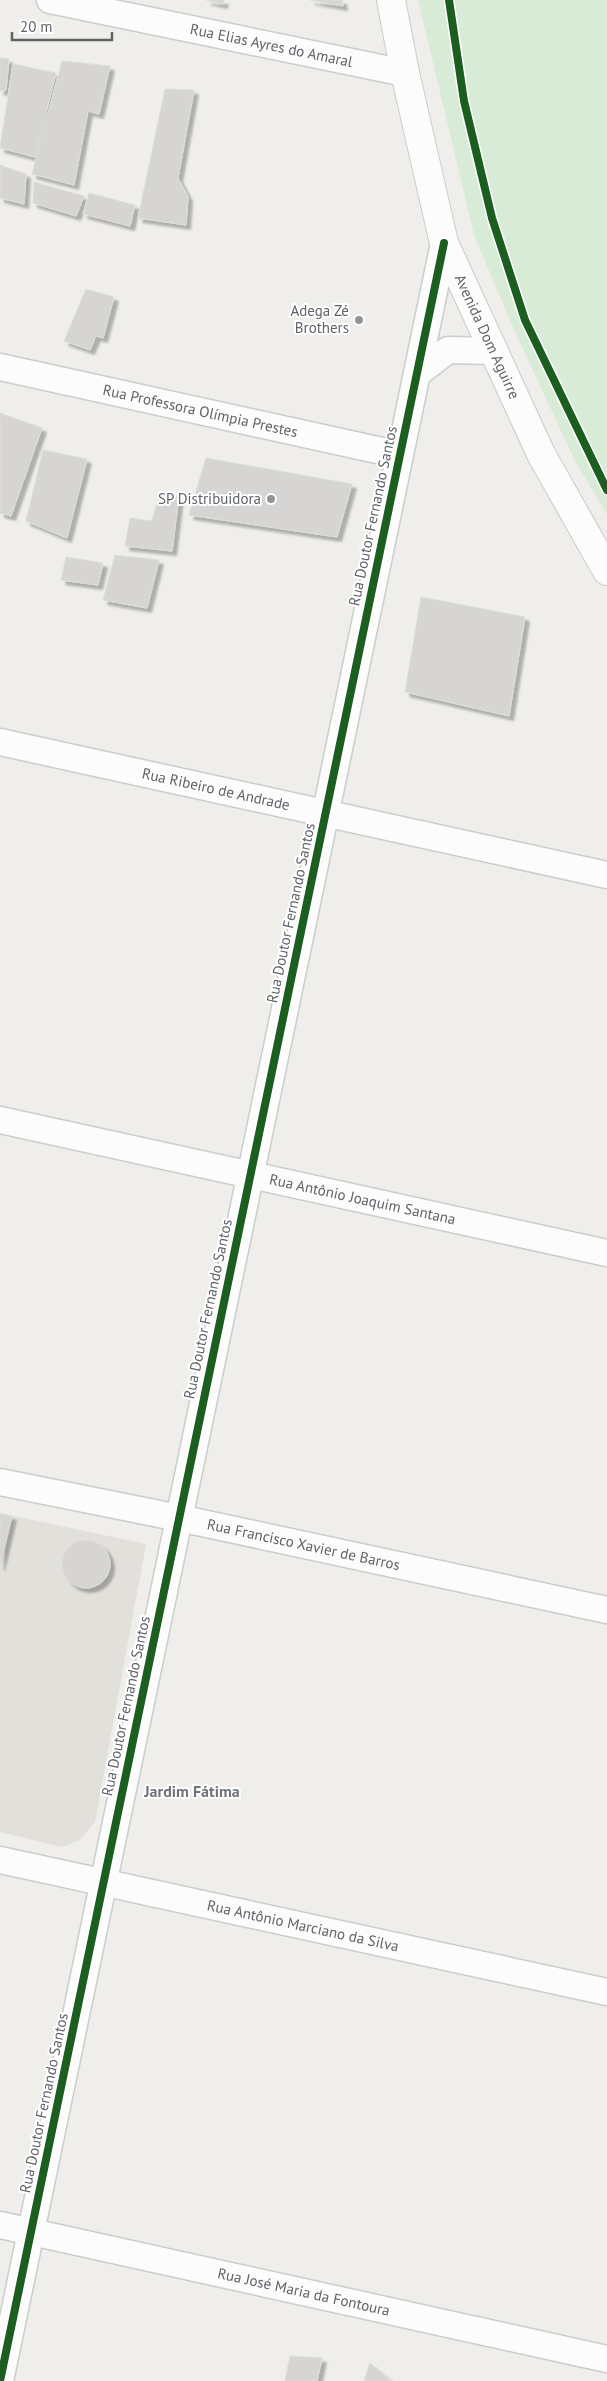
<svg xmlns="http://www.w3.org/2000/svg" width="607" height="2381" font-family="'PT Sans',sans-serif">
<defs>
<filter id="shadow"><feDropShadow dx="4.5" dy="4.5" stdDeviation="1" flood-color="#0004"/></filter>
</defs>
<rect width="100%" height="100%" fill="#efeeea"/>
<path fill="#e2e0da" d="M0,1513L146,1544L95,1822L80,1840L62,1847L0,1832Z"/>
<path fill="#d8ebd6" d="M418,0H607V514L576,463L514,330L474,235Z"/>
<path fill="#d6d5d3" stroke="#deddd9" filter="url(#shadow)" d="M206,0H224L223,4Z
M310,0H342L343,6Z
M0,58L9,59L6,90L0,91Z
M62,61L110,66L99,114L88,111L74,185L32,174Z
M13,64L56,73L35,157L0,148Z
M165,89L194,90L178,178L188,197L186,225L138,218Z
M0,165L26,174L24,204L0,198Z
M34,182L84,196L76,216L33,203Z
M89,193L135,205L130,226L83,214Z
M86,289L114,297L103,338L96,336L90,350L64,341Z
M0,413L42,428L11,516L0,513Z
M43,450L87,459L67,538L26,521Z
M206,458L352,484L337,537L189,515Z
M159,495L179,496L172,551L125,546L130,518L152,521Z
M115,555L159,560L147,608L103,600Z
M66,557L103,563L98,585L61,580Z
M421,597L525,617L509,716L405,692Z
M0,1514L12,1516L0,1566Z
M62 1564a24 24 0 1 1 48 0a24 24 0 1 1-48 0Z
M290,2356L322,2358L317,2381H285Z
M370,2363L391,2381H364Z"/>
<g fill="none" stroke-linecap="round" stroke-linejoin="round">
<defs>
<g id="street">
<path id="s1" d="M50,0L405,73"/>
<path id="s2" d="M0,367L400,455"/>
<path d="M417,374L448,350L493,351"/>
<path id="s3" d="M0,742L607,875"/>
<path id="s4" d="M0,1120L607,1253"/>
<path id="s5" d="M0,1482L179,1518L607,1610"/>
<path id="s6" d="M0,1860L607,1992"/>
<path id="s7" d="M0,2225L607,2359"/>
<path d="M0,2381L444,243"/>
</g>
<g id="secondary">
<path id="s8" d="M391,0L405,73L444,243L541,454L607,571"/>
</g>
</defs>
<use href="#street" stroke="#cbcccc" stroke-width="29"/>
<use href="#secondary" stroke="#cacacb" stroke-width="30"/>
<use href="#street" stroke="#fdfcfc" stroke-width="26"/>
<use href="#secondary" stroke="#fdfcfc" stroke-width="28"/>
<defs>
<path id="cycleway" d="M449,0L464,101L492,218L525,320L607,490
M0,2381L444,243"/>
</defs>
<use href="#cycleway" stroke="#fff" stroke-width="11"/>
<use href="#cycleway" stroke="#1b5e20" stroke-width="8"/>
</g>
<g fill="#919496" stroke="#fff" stroke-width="2">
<circle cx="359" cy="320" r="5"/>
<circle cx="271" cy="499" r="5"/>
</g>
<g text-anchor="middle" stroke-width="4" stroke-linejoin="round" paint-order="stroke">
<g font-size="15" fill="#5f6368" stroke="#fff">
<text dy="5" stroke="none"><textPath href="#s1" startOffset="226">Rua Elias Ayres do Amaral</textPath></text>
<text dy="5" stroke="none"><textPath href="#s8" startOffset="352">Avenida Dom Aguirre</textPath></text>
<text dy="5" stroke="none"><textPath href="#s2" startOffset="205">Rua Professora Olímpia Prestes</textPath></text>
<text transform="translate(373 516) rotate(-78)" y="5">Rua Doutor Fernando Santos</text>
<text dy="5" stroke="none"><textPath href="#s3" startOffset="221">Rua Ribeiro de Andrade</textPath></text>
<text transform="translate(291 913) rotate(-78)" y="5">Rua Doutor Fernando Santos</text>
<text dy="5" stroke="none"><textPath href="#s4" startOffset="371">Rua Antônio Joaquim Santana</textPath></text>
<text transform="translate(208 1309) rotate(-78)" y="5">Rua Doutor Fernando Santos</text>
<text dy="5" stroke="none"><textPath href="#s5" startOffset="310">Rua Francisco Xavier de Barros</textPath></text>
<text transform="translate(126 1706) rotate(-78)" y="5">Rua Doutor Fernando Santos</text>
<text dy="5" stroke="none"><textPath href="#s6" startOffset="310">Rua Antônio Marciano da Silva</textPath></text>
<text transform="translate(44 2103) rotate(-78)" y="5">Rua Doutor Fernando Santos</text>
<text dy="5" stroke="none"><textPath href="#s7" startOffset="311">Rua José Maria da Fontoura</textPath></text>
</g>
<g font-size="15" fill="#5f6368" stroke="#fff" text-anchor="end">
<text x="349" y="316">Adega Zé<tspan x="349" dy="17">Brothers</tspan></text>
<text x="261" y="504">SP Distribuidora</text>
</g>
<g font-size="16" font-weight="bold" fill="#70757a" stroke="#fff">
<text x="192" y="1797">Jardim Fátima</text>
</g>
</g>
<path d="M12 32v8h100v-8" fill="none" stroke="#5f6368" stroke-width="2.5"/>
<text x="20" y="32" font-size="15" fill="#5f6368" stroke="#ffffff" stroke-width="4" paint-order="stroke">20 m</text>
</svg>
